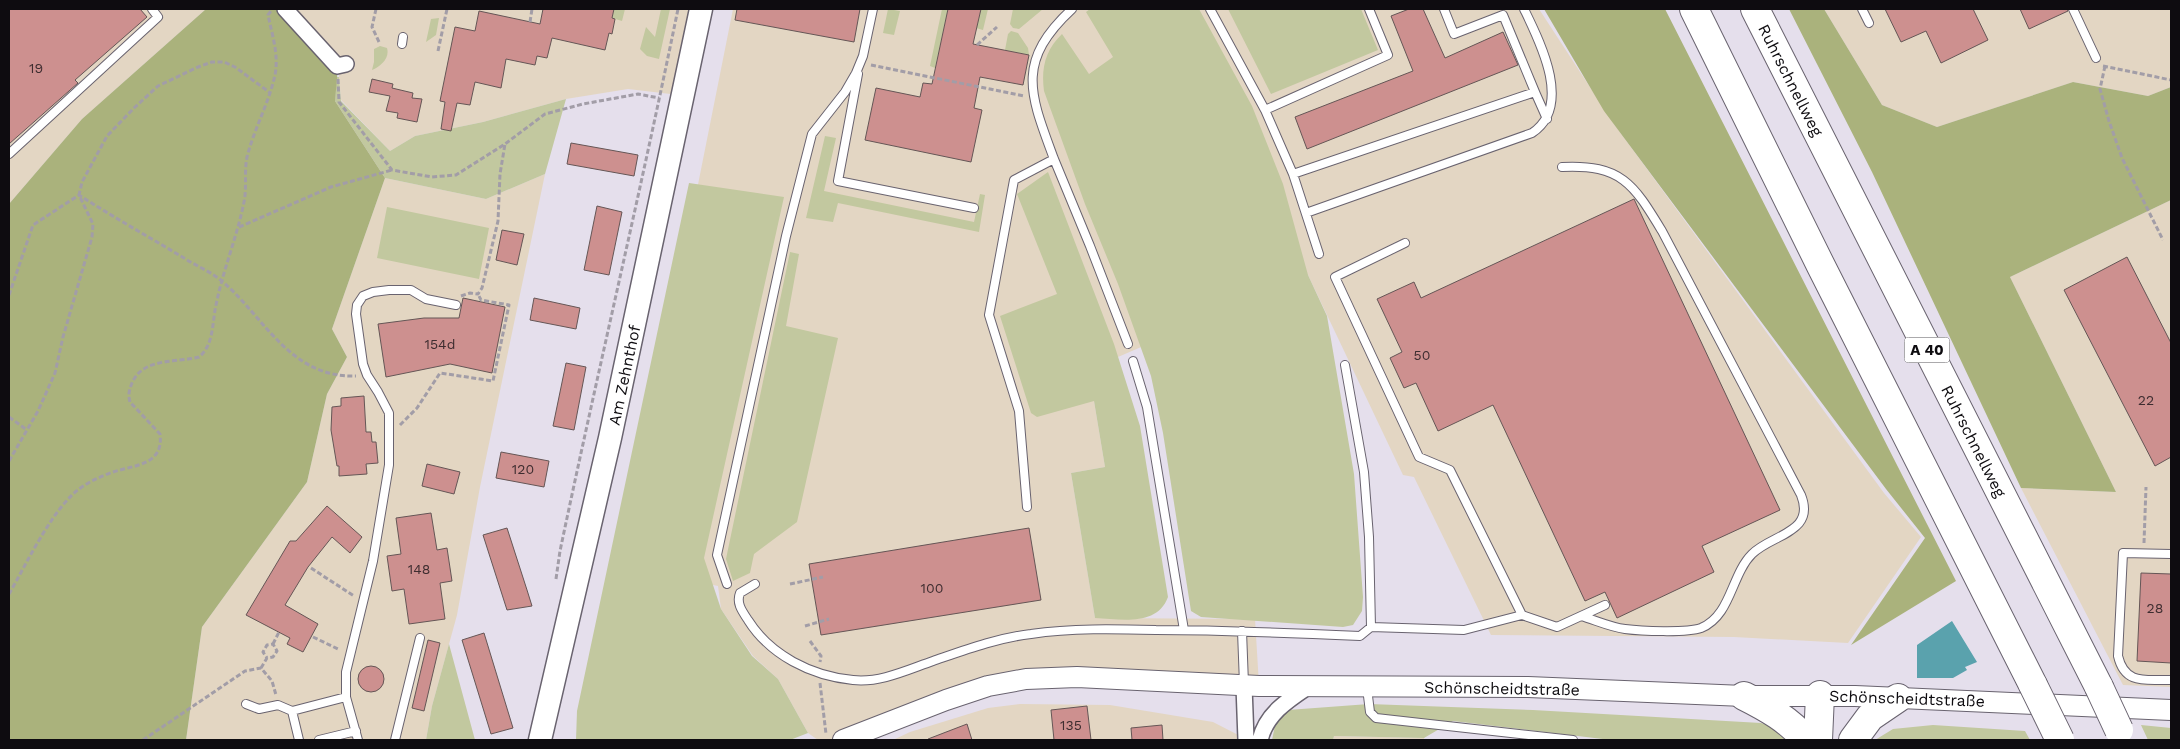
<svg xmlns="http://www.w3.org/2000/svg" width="2180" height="749" font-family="'Work Sans',sans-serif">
<rect width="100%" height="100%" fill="#e5dfec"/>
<path fill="#e3d6c3" d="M9,9H206L82,119L9,204Z
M288,9H697L679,95L628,89L566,99L483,122L415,136L390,151L341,100L338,66Z
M733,9H1539L1614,124L1884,493L1921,537L1848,643L1734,637L1491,635L1414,477L1403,475L1308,275L1118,357L1070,373L1094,401L1105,467L1071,473L1095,618L1255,619L1259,685L1025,675L838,740H818L808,733L778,679L753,656L721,609L718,586L618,565L660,375Z
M1824,9H2171V87L2148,96L2073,82L1937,127L1882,105Z
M2171,200V687L2123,685L2021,488L2116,492L2010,277Z
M1020,704L1110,705L1213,722L1248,740H893L910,732L988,708Z
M1334,736L1424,738V740H1333Z"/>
<path fill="#e3d6c2" d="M545,174L480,487L457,615L432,706L426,740H186L202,627L307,482L327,394L347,357L332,329L385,178L486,199Z"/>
<path fill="#c2c89f" d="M614,9H625L622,21L612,18Z
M661,9H670L659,59L647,56L640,49L646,27L655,37Z
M888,9L900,11L894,35L883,33Z
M942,9H948L935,68L930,66Z
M981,9H988L983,30L976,28Z
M1013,9H1043L1019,29L1013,28L1010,24Z
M1090,9H1199L1252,106L1283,184L1308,275L1327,316L1354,474L1363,597L1362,611L1353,625L1343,627L1201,617L1191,611L1163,433L1151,376L1118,284L1085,204L1044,91C1041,69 1045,50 1062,34L1089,74L1113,57L1086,12Z
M1228,9H1361L1378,50L1271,94Z
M439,18L436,35L426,42L431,19Z
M1011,31L1018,33L1028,48L1029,55L1005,50L1008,34Z
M380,46L387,48C390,58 381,66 372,70L374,62V49Z
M336,77H339L341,101L390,151L415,136L483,122L566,99L545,174L486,199L385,178L335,101Z
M825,136L836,138L824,191L974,222L980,194L985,195L979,232L838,203L833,222L806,218Z
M1048,172L1114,344L1140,426L1168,597C1157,627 1120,619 1095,618L1071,473L1105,467L1094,401L1037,417L1031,413L1000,316L1057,294L1017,194Z
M689,183L784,197L704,558L721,609L752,656L778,679L808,733L790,740H576L577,711Z
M387,207L489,228L479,279L377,258Z
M790,252L799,254L786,326L838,338L797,522L754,554L750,573L733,581L726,559Z
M449,644L475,740H426L432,706Z
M1369,704L1533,710L1761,723L1773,727L1791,740H1611L1453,721L1424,738L1334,736L1333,740H1272L1276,721L1288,710Z
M1933,725L2025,731L2030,740H1875L1893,729Z
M2141,725L2171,728V740H2148Z"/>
<path fill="#aab27c" d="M206,9H283L338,67L335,101L385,178L332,329L347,357L327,394L307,482L202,627L186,740H9V204L82,119Z
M1544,9H1665L1956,581L1851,645L1925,538L1886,489L1604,111Z
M1789,9H1824L1882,105L1937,127L2073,82L2148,96L2171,87V200L2010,277L2116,492L2021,488L1872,172Z"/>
<path fill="#5aa2ad" d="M1952,621L1977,662L1965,667L1967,670L1953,678H1917V645Z"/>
<path fill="#cd908f" stroke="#655656" d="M9,9H140L147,17L75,80L78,83L9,144Z
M543,9H614L612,18L615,19L612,34L609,33L605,50L552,38L547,58L537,56L535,65L506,59L501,88L475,82L470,105L457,103L451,131L441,129L445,102L440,101L455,27L475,31L479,11L540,24Z
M737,9H860L854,42L735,20Z
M948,9H981L973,44L1029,55L1023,85L980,77L974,108L982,110L971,162L865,140L876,88L920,97L923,83L932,84Z
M1409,9H1423L1445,58L1503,32L1518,65L1307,149L1295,117L1413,71L1391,16Z
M1885,9H1973L1988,40L1941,63L1926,31L1901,42Z
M2020,9H2067L2068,11L2029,29Z
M372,79L393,84L392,88L413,93L412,98L422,99L417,122L397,118L398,113L386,111L390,96L369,92Z
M571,143L638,155L634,176L567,164Z
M1634,199L1780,510L1702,546L1714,572L1617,618L1605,592L1585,601L1493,405L1438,431L1416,383L1404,388L1390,358L1402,352L1377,299L1414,282L1421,298Z
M597,206L622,212L609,275L584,270Z
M502,230L524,234L517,265L496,260Z
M2127,257L2171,343V457L2155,466L2064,290Z
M463,298L505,307L492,373L450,364L386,377L378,324L424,318H459Z
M534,298L580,308L576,329L530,320Z
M566,363L586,367L574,430L553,426Z
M364,396L366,432H371L372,442H376L378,463L366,464L367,474L339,476V466H337L331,430L332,407L341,406V398Z
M501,452L549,461L544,487L496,478Z
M427,464L460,472L454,494L422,486Z
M327,506L362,537L350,553L332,537L308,567L285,605L318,624L303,652L287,644L290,638L246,615L290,541H296Z
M431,513L437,550L447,548L452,581L440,583L445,619L409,624L404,589L392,591L387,556L401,554L396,518Z
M507,528L527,590L532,606L507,610L483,535Z
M1029,528L1041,600L821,635L809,564Z
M2141,573L2171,574V663L2137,661Z
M484,633L513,728L491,734L462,640Z
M428,640L440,643L424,711L412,708Z
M358 679a13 13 0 1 1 26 0a13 13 0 1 1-26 0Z
M1087,706L1091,740H1054L1051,710Z
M967,724L972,740H928V739Z
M1162,725L1163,740H1132L1131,728Z"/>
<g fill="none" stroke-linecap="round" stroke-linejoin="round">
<defs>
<path id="service" d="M1210,9L1265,110L1293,174L1319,254
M1862,9L1869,23
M2073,9L2096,58
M402,44L403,37
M858,74L838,181L974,208
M1535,92L1547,119
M1265,110L1388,55L1369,9
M9,154L158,17L152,9
M1054,159L1090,246L1128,344
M1562,167C1622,164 1634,185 1662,231L1801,495C1816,533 1772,534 1752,554C1731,575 1731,616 1701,628C1687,633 1640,631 1625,629C1610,627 1595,620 1581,616
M1293,174L1535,92L1503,15L1454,34L1444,9
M1306,213L1532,133C1573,106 1540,42 1524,9
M1405,243L1335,277L1419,457L1450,470L1522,615
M1133,361L1147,407L1184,630
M1345,365L1364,472L1369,537L1371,627
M1027,507L1019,411L989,315L1014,180L1054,159C1030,94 1015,62 1072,9
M2171,554L2123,553L2118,656C2125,686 2147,679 2171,680
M727,584L717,555L786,236L812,134L845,92L856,73L863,56L873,9
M755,584L740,593C736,603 742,611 748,620C770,655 811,676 853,680C880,683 907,670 933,661C965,650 997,638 1031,634C1072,628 1114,629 1156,630C1224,630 1292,633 1360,636L1371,627L1464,630L1522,615L1557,627L1605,605
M1242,631L1244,684
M1367,688L1370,712L1376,718L1573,740
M246,704L259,709L278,705L292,711
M299,740L292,711L346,697
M319,740L356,731
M358,740L346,697V672L373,561L389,465V413L378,392L367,375L363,364L356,314L357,305L363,296L373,292L389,290H411L426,299L456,305
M395,740L420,638"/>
<path id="minor" d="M285,9L337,66L346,64
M1244,686L1246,740
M1260,740C1266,714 1288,700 1309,686"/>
<path id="tertiary" d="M843,740L946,700L988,686L1026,679L1077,677L1259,686L1528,687L1744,696H1855L2171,710"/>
<path id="secondary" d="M540,740L610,438L701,9"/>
<path id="motorway" d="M1694,9L1821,266L2033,685
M1755,9L2099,687
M1744,696C1768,708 1789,720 1806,740
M1818,740L1820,695
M1853,740L1870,717L1898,698"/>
</defs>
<use href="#service" stroke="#69636f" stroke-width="10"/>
<use href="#minor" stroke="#69636f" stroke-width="18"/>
<use href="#tertiary" stroke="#69636f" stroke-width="22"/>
<use href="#secondary" stroke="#69636f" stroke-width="25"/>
<use href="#motorway" stroke="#69636f" stroke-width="30"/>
<path stroke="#a29da7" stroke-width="3" stroke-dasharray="5 2.5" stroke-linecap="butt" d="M376,9L372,27L379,42
M530,22L532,9
M977,45L997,27
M438,51L447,9
M871,65L1024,96
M2103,66L2171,80
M2105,66L2100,89L2109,121L2122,158L2163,240
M338,79L339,102L392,170L432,177L456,175L505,144L545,114L583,104L638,94L659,98
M239,227L331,187L392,170
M9,295L33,225L79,195C113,217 149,237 184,258C196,266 212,272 223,282C265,318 290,378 356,376
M461,296L470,293L478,294L482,288L498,221L500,174L505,144
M9,417L27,430
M400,425L417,408L440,373L493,381L509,305L481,300L478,294
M9,461L38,411L55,373L63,337L92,237L93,224L79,195L82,182L107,136L134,108L158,86L198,67L212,62H224L235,67L269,92
M2144,543L2146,487
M311,568L354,596
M556,579L560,551C598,370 641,190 678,9
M790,584L823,577
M9,594C27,563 54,505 82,487C92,480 102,476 113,472C135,465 164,465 160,434L130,402C128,395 129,390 132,383C143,357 177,363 199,357C214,345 212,323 216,305C223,270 237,237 244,202C247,188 244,172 247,157C254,129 269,103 275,75C279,55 272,34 268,15L271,11
M805,626L829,619
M313,637L340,650
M810,641L821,656L820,662
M273,644L279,632
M261,668L267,658L273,657L277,651L273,644L267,645L263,652L267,658
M820,683L826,734
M143,740L245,671L261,668L272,681L276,695"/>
<use href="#service" stroke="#fff" stroke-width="8"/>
<use href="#minor" stroke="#fff" stroke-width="15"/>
<use href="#tertiary" stroke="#fff" stroke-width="20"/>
<use href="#secondary" stroke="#fff" stroke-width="22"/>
<use href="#motorway" stroke="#fff" stroke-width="28"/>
<defs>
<path id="motorway-bridge" d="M2033,685L2060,740
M2099,687L2119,730"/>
</defs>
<use href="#motorway-bridge" stroke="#69636f" stroke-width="30" stroke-linecap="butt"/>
<use href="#motorway-bridge" stroke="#fff" stroke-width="28"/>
</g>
<g text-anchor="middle" stroke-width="4" stroke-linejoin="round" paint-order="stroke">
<g font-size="14" fill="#3e2d30">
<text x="36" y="73">19</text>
<text x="440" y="349">154d</text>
<text x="1422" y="360">50</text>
<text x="2146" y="405">22</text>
<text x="523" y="474">120</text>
<text x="419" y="574">148</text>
<text x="932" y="593">100</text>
<text x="2155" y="613">28</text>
<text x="1071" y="730">135</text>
</g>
<rect fill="#fff" stroke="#565558" stroke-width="1" x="1904.5" y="337.5" width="45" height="25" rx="4"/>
<g font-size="15" font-weight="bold" fill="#0e0c10">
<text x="1927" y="355">A 40</text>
</g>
<g font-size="16" fill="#0e0c10" stroke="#fff">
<text transform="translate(1791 80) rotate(63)" y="6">Ruhrschnellweg</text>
<text transform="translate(624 375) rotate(-78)" y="6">Am Zehnthof</text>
<text transform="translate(1974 441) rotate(63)" y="6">Ruhrschnellweg</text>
<text transform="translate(1502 688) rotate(1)" y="6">Schönscheidtstraße</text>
<text transform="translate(1907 698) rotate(2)" y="6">Schönscheidtstraße</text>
</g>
</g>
<rect width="2180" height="749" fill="none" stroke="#0e0c10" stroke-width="20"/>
</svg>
